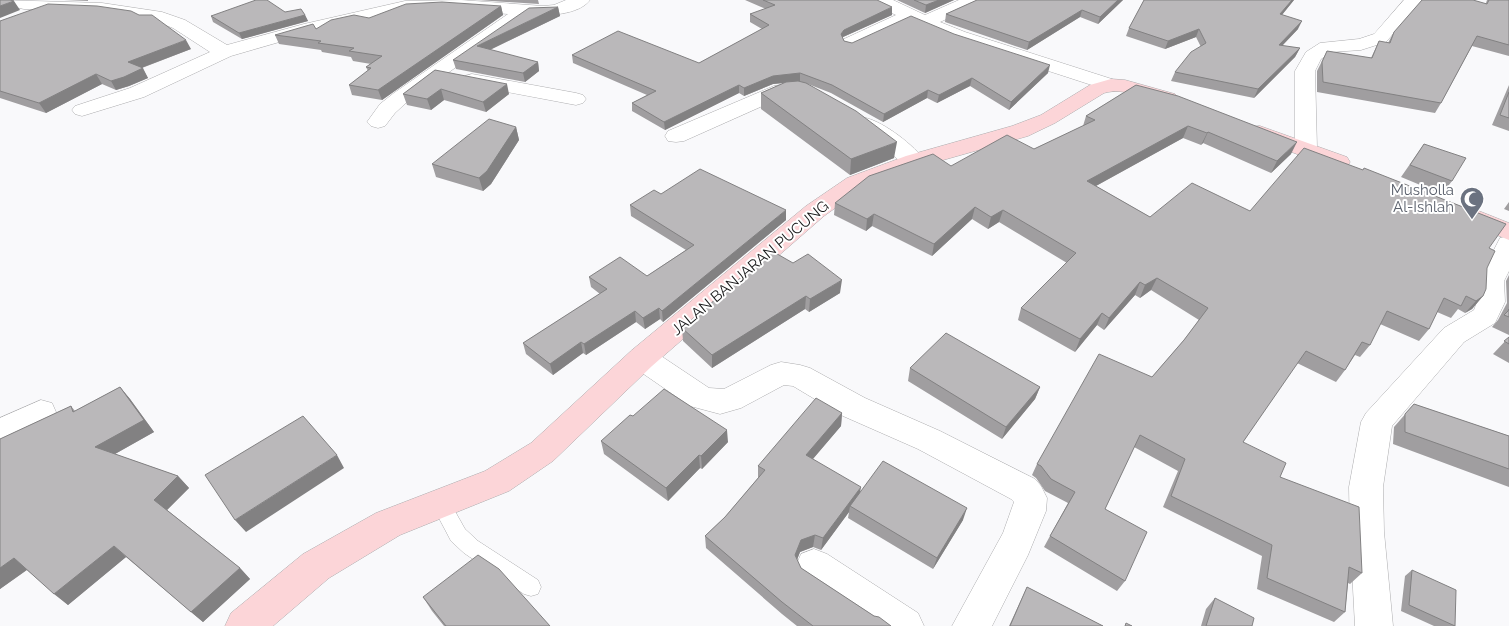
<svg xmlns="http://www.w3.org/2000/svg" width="1509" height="626" font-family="Raleway,sans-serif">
<rect width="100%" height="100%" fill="#f9f9fb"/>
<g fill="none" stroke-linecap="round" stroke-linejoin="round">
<defs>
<path id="lane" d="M440,495L447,497L465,529L478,541L538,580L541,587L538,594L531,596L524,594L464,553L451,541L431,503L433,497Z"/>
<path id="street" d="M0,0L102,3L162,12L185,20L227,45L304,24L405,1L461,0L543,6L554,5L566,0H590C579,15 547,16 530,15L408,101L395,113L385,126L378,128L371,126L367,122L380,104L394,93L508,14L445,9L405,11L314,32L231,56L144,97L82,116L75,114L72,110L75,106L130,88L210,52L173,28L158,22L102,13L24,9L0,4Z
M870,0H893L925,15L959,0H982L979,4L940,22L965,32L1118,81L1121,85L1118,89L1111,91L1104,89L953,40L910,22L858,47L851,49L844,47L842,43L844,39L896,15L873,4Z
M1404,0H1422L1386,42L1361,50L1332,52L1321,59L1315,71L1317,149L1314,154L1306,156L1298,154L1295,149V71L1306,52L1320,43L1359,39L1374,34Z
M472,74L576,93L583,95L586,99L583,103L576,105L465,84L462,80L465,76Z
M797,83L804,85L807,89L804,93L785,96L684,141L676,142L668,141L665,136L668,131L774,86Z
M866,118C884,122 915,146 925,161L922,166L914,168L906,166L855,124L859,120Z
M1509,236V271L1504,281L1505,302L1495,323L1464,342L1392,426L1383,487L1384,532L1393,626H1355L1350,532L1349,487L1361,422L1366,413L1444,328L1474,310L1477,302L1478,281L1500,238Z
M642,347L652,350L709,388L724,389L771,365L781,362L800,365L810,368L865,398L940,431L1035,479L1041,486L1047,498L1046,511L1028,555L992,626H952L1003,533L1014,502L1011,499L918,449L843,416L793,386L784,385L741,408L720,414L690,406L632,366L628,358L632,350Z
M41,400L52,403L56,412L52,421L0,445V418Z
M814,549L827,554L918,613L924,626H872L801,578L796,566L801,554Z"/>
<path id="secondary" d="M1111,79L1125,80L1175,94L1178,98L1175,102L1168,104C1148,99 1125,87 1104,93L1055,123L1028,136L922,166L863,188L824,216L652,366L553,461L509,491L400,535L329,578L273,626H225L231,613L303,554L376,513L485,471L531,443L632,350L806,206L847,178L906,156L1012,126L1041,115L1090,85Z
M1260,126L1347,157L1350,162L1347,167L1339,169L1331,167L1252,137L1249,132L1252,127Z
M1469,207L1509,223V240L1460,220L1457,215L1460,210Z"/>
</defs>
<use href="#lane" stroke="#acacae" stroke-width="1"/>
<use href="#street" stroke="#acacae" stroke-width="1"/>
<use href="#secondary" stroke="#acacae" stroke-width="1"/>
<use href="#lane" fill="#fff" fill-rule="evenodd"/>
<use href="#street" fill="#fff" fill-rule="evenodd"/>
<use href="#secondary" fill="#fcd5d8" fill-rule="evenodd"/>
</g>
<path fill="#a09ea0" d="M64,0H88V1Z
M477,0H538L539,4Z
M745,0H877L892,15L843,37V38L844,41L852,43L1048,73L1009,110L970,86L937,103L927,98L883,122L831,93L808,84L894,158L850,175L761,109V93L785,83L773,84L744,96L739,93L665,130L632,111V103L647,95L573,63L572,55L699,63L762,29L750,22V14L766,9Z
M897,0H954L925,13Z
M977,0H1123L1098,24L1080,17L1027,50L945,22L946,14Z
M1144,0H1294L1282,15L1298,29L1282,46L1300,48L1295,57L1254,98L1171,81L1175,72L1201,47L1196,37L1165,49L1126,36L1129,28Z
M1487,0H1509V56L1472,46L1441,103L1435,113L1317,92V71L1327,51L1371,58L1379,41L1388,43L1394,32L1486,3Z
M501,6L503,15L382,100L352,95L349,85L368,71L366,67L371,64L353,61L351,57L322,52L321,50L279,44L275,35L316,29L369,18Z
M558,7L560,16L490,50L538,62L539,71L525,82L456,69L453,60Z
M285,12L305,15L308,21L242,39L213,22L211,16Z
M0,21L191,49L142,68L148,78L129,86L116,90L102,84L46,113L0,98Z
M435,70L509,94L486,112L444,100L431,110L407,105L403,94Z
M1136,85L1291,154L1271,173L1203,143L1201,145L1183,138L1096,186L1150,217L1250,211L1489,248L1483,296L1472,309L1465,313L1458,309L1451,318L1437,312L1429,329L1419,341L1380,324L1370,345L1360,357L1355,355L1345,370L1336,382L1297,363L1243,442L1280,477L1362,573L1350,584L1348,583L1345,612L1334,622L1257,589L1262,556L1163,507L1178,471L1134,447L1105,509L1125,581L1117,591L1044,547L1068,503L1045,491L1036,478L1032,475L1037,464L1152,377L1184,340L1199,320L1151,290L1140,298L1135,295L1104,330L1097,325L1075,352L1018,320L1021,308L1067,263L999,222L988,229L972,219L932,256L872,226L866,231L834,215L835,203L951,166L1034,149L1083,126L1086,116Z
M1509,85V131L1492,125Z
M516,127L519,140L491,184L483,191L436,177L432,164Z
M1424,144L1452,181L1442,194L1401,177Z
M661,194L786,220L663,322L660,319L645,329L636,322L586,355L583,353L553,375L526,354L523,343L600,294L591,287L589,277L647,276L686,250L631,216L630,205Z
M1509,202V211L1504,209Z
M772,251L840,293L809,312L805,309L712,368L683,341L682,328Z
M1509,275V335L1492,327L1498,320L1507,303L1506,281Z
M1509,337V363L1493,354Z
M910,368L1040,387L1035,399L1002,439L908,381Z
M120,387L130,399L154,432L115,454L178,476L189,488L167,510L240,568L250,579L203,622L126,557L68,605L27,570L0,589V439L71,406L75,411Z
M1414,404L1509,436V487L1393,444L1394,427Z
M842,413L841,426L813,459L860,493L963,520L933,569L848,518L849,512L821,550L813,547L800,552L797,560L801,568L874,616L891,626H797L782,614L706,548L705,536L725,517L758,478V466Z
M633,416L728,442L702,469L700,468L668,501L604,454L601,441Z
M1412,570L1455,626H1434L1401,611L1405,576Z
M1027,587L1103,626H1009Z
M423,597L550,626H444L432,611Z
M1215,598L1252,626H1201L1206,609Z"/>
<path fill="#828182" d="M939,0H954L925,13L926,5Z
M1118,0H1123L1098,24L1100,17Z
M1292,0H1294L1276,22L1280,14Z
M14,1L20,10L0,18V6Z
M501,6L503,15L382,100L378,90Z
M558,7L560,16L479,55L477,46Z
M892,7V15L843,37L840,42L841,34L844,30Z
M1082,10L1080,17L1027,50L1029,42Z
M305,15L308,21L242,39L239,33Z
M1302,21L1298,29L1275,53L1279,45Z
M1199,29L1196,37L1165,49L1168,41Z
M186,40L191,49L133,71L128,62Z
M1300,48L1295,57L1254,98L1258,89Z
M538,62L539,71L525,82L523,73Z
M1050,65L1048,73L1009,110L1011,102Z
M143,68L148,78L129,86L116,90L111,81Z
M800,73V81L773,84L744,96V88L773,76Z
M96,74L102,84L46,113L39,103Z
M972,78L970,86L937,103L939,95Z
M507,84L509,94L486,112L483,102Z
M739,85V93L665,130L664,122Z
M441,89L444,100L431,110L427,99Z
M928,90L927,98L883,122L884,114Z
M1188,126L1183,138L1083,193L1087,181Z
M516,127L519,140L491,184L483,191L479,178Z
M1208,132L1203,143L1201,145L1207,133Z
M897,142L894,158L850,175L851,159Z
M1297,142L1291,154L1271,173L1277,161Z
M975,207L972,219L932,256L934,244Z
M786,210V220L663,322L662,311Z
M1003,210L999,222L988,229L991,217Z
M874,214L872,226L866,231L867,219Z
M1157,278L1151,290L1140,298L1145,285Z
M842,280L840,293L809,312L810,299Z
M1140,282L1135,295L1104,330L1109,318Z
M806,296L805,309L712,368V355Z
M1483,296L1472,309L1465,313L1476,301Z
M659,308L660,319L645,329L643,318Z
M635,311L636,322L586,355L584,344Z
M1102,313L1097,325L1075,352L1080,339Z
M581,342L583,353L553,375L550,364Z
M120,387L130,399L154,432L106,459L95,447Z
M1040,387L1035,399L1002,439L1006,427Z
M842,413L841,426L805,468L806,455Z
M727,430L728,442L702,469L701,456Z
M337,455L344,468L246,532L235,520Z
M699,455L700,468L668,501L666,488Z
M178,476L189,488L165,512L154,500Z
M861,487L859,500L850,506L849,512L821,550L823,538Z
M967,508L963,520L933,569L937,558Z
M815,535L813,547L800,552L794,567L795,555L801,540Z
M114,546L126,557L68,605L54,594Z
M14,558L28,569L0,589V568Z
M240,568L250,579L203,622L191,612Z"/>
<path fill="#bab8ba" stroke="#828182" d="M0,0H10L14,1L0,6Z
M256,0H267L285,12L301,9L305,15L239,33L211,16Z
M763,0H877L892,7L844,30L841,34L844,41L852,43L911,16L954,34L1050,65L1011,102L972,78L939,95L928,90L884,114L832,85L800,73L773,76L744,88L739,85L664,122L632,103L656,91L572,55L618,31L699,63L769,25L750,14L775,5Z
M914,0H939L926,5Z
M977,0H1118L1100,17L1082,10L1029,42L946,14Z
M1144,0H1292L1280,14L1302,21L1279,45L1300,48L1258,89L1175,72L1191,52L1206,43L1199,29L1168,41L1129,28Z
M1422,0H1473L1487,4L1489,0H1509V45L1477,36L1441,103L1323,82L1322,62L1327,51L1372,58L1379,41L1390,43L1394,32Z
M442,2L501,6L378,90L349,85L371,68L366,67L382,56L349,51L354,48L318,43L321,41L275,35L313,24L316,29L331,20L354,15L369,18L406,4Z
M48,4L97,6L131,11L139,15H152L186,40L128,62L143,68L124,77L111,81L96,74L39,103L0,91V21Z
M558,7L477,46L538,62L523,73L453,60L529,8Z
M435,70L507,84L483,102L441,89L427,99L403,94Z
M798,81L806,83L856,111L897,142L851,159L761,93L786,82Z
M1136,85L1178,96L1297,142L1277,161L1208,132L1207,133L1188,126L1087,181L1150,217L1192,183L1250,211L1304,148L1363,170L1364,168L1506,224L1489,248L1495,251L1487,268L1486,289L1483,296L1476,301L1466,296L1461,306L1444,298L1429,329L1387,311L1370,345L1362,342L1345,370L1306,351L1243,442L1286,463L1280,477L1359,507L1362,573L1349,567L1345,612L1267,578L1272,545L1171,496L1185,459L1140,435L1105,509L1147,532L1125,581L1050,536L1075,492L1051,479L1041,466L1037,464L1099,354L1152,377L1184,340L1208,308L1157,278L1145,285L1140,282L1109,318L1102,313L1080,339L1021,308L1076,253L1003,210L991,217L975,207L934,244L874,214L867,219L835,203L869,176L933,154L951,166L1007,135L1034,149L1095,120L1086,116Z
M1509,92V118L1500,115Z
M489,119L516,127L487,171L479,178L432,164Z
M1424,144L1466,158L1452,181L1410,165Z
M700,169L786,210L662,311L659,308L643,318L635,311L584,344L581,342L550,364L523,343L607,289L589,277L620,257L647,276L694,245L630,205L654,190L661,194Z
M772,251L793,263L808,254L842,280L810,299L806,296L712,355L682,328Z
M1509,309V317L1504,315L1508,311Z
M946,333L1040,387L1006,427L910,368Z
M1509,337V344L1504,341Z
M120,387L144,420L95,447L178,476L154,500L240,568L191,612L114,546L54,594L14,558L0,568V439L71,406L73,412Z
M664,389L727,430L701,456L699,455L666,488L601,441L630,415L633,416Z
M816,398L842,413L806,455L861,487L823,538L815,535L801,540L795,555L801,568L874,616L879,617L891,626H813L782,602L705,536L725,517L765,470L758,466Z
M1414,404L1509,436V469L1405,432V414Z
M303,416L337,455L235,520L205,475Z
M883,461L967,508L937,558L850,506Z
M478,555L499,569L550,626H446L423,597Z
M1412,570L1456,590L1455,626L1409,605Z
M1027,587L1103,626H1010Z
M1215,598L1254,618L1252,626H1206Z
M1126,623L1132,626H1125Z"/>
<defs>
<symbol id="mosque-pin" viewBox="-11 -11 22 30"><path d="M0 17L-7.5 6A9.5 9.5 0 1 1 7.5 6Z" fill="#6b7280" stroke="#fff"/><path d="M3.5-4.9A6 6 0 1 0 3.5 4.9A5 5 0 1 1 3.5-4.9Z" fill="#fff"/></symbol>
</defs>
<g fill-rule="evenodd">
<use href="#mosque-pin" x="1458" y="185" width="28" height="38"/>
</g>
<g text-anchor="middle" stroke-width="4" stroke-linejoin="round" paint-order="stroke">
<g font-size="15" fill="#5b616d" stroke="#fff" text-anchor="end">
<text x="1454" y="195">Musholla<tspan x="1454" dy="17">Al-Ishlah</tspan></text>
</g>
<g font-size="15" fill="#181819" stroke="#fff">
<text transform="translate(750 268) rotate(-40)" y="5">JALAN BANJARAN PUCUNG</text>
</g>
</g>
</svg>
